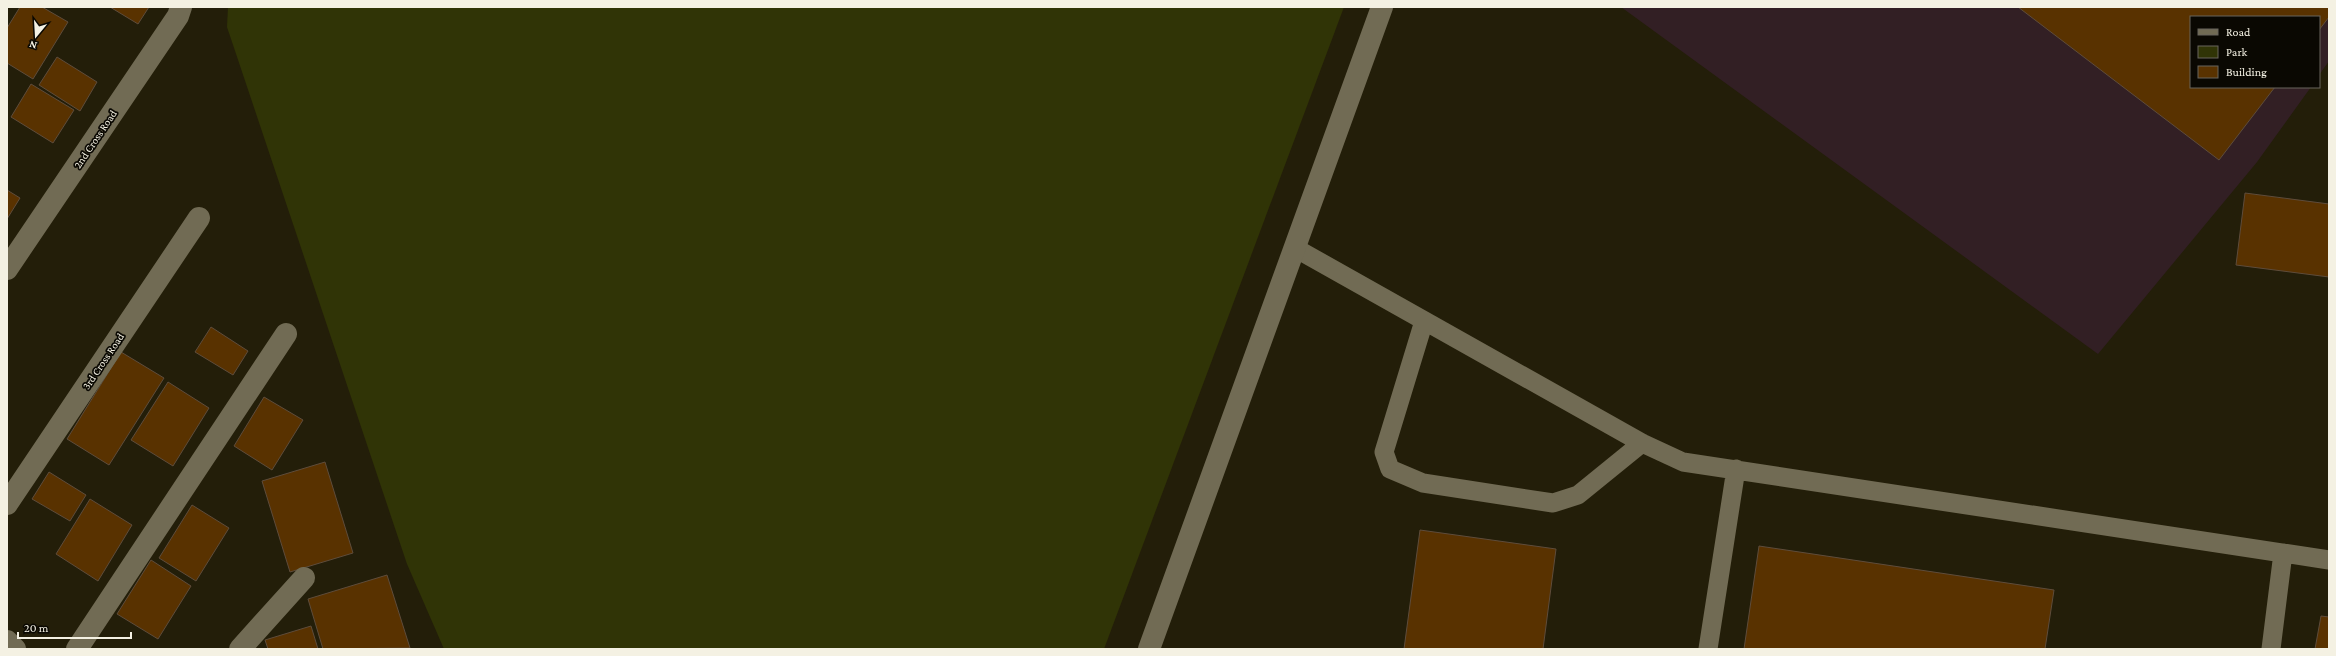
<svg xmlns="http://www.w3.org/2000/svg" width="2336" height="656" font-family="'Crimson Pro',serif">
<rect width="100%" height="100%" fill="#231e09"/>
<path fill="#321f24" d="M1621,7H2329V61L2319,75V17H2191V87H2311L2257,162L2098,354Z"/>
<path fill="#303406" d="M228,7H1344L1104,649H444L407,564L227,27Z"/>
<path fill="#593200" stroke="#5e4c3b" d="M20,7H42L68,22L33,79L7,63V28Z
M110,7H149L138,24Z
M2018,7H2329V17L2319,30V17H2191V87H2275L2219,160Z
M57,57L97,82L80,111L39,85Z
M31,84L74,110L53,143L11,117Z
M7,190L20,198L7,219Z
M2245,193L2329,204V277L2236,265Z
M211,327L248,351L233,375L195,352Z
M121,352L164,378L109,465L67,439Z
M168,382L209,408L173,466L131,440Z
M264,397L303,420L272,470L234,446Z
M325,462L353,553L290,572L262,481Z
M49,472L86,495L70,521L32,499Z
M90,499L132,525L98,581L56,554Z
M192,505L229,528L196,581L159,558Z
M1420,530L1556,549L1543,649H1404Z
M1759,546L2054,590L2045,649H1744Z
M151,560L191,586L158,639L117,614Z
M387,575L410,648L323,649L308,599Z
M2321,616L2329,617V649H2315Z
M311,626L318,649H268L265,640Z"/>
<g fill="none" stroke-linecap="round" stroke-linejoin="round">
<path stroke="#716b54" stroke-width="19" d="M1295,248L1642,443L1683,462L2329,560
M1424,321L1384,452L1390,469L1423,483L1553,503L1578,495L1642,443
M1708,649L1736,469
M2271,649L2283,553"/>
<path stroke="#716b54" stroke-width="22" d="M7,269L178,16L181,7
M7,504L199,218
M7,641L15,649
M77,649L286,334
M240,649L304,578
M1149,649L1382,7"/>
</g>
<g text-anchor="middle" stroke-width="3.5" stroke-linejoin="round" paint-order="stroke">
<g font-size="11" fill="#f4f1e3" stroke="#0a0802">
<text transform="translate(95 139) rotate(-56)" y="4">2nd Cross Road</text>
<text transform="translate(103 361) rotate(-56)" y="4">3rd Cross Road</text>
</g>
</g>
<rect width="2336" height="656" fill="none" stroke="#f4f1e3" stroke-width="16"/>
<rect x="2190" y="16" width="130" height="72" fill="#0a0802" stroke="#68655c"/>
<rect x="2198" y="29" width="20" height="6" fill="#716b54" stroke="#68655c"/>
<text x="2226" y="36" font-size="12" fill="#f4f1e3">Road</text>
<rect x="2198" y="46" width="20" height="12" fill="#303406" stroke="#68655c"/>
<text x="2226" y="56" font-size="12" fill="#f4f1e3">Park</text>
<rect x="2198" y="66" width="20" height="12" fill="#593200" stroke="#68655c"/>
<text x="2226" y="76" font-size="12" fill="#f4f1e3">Building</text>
<g transform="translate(36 36) rotate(198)" stroke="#0a0802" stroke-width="3" paint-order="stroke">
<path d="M0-3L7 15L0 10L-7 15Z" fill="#f4f1e3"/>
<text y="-6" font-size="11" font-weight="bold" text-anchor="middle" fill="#f4f1e3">N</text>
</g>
<path d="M18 632v6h113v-6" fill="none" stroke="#f4f1e3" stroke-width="2"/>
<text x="24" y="632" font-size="12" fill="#f4f1e3" stroke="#0a0802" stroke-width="3" paint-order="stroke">20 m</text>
</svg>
